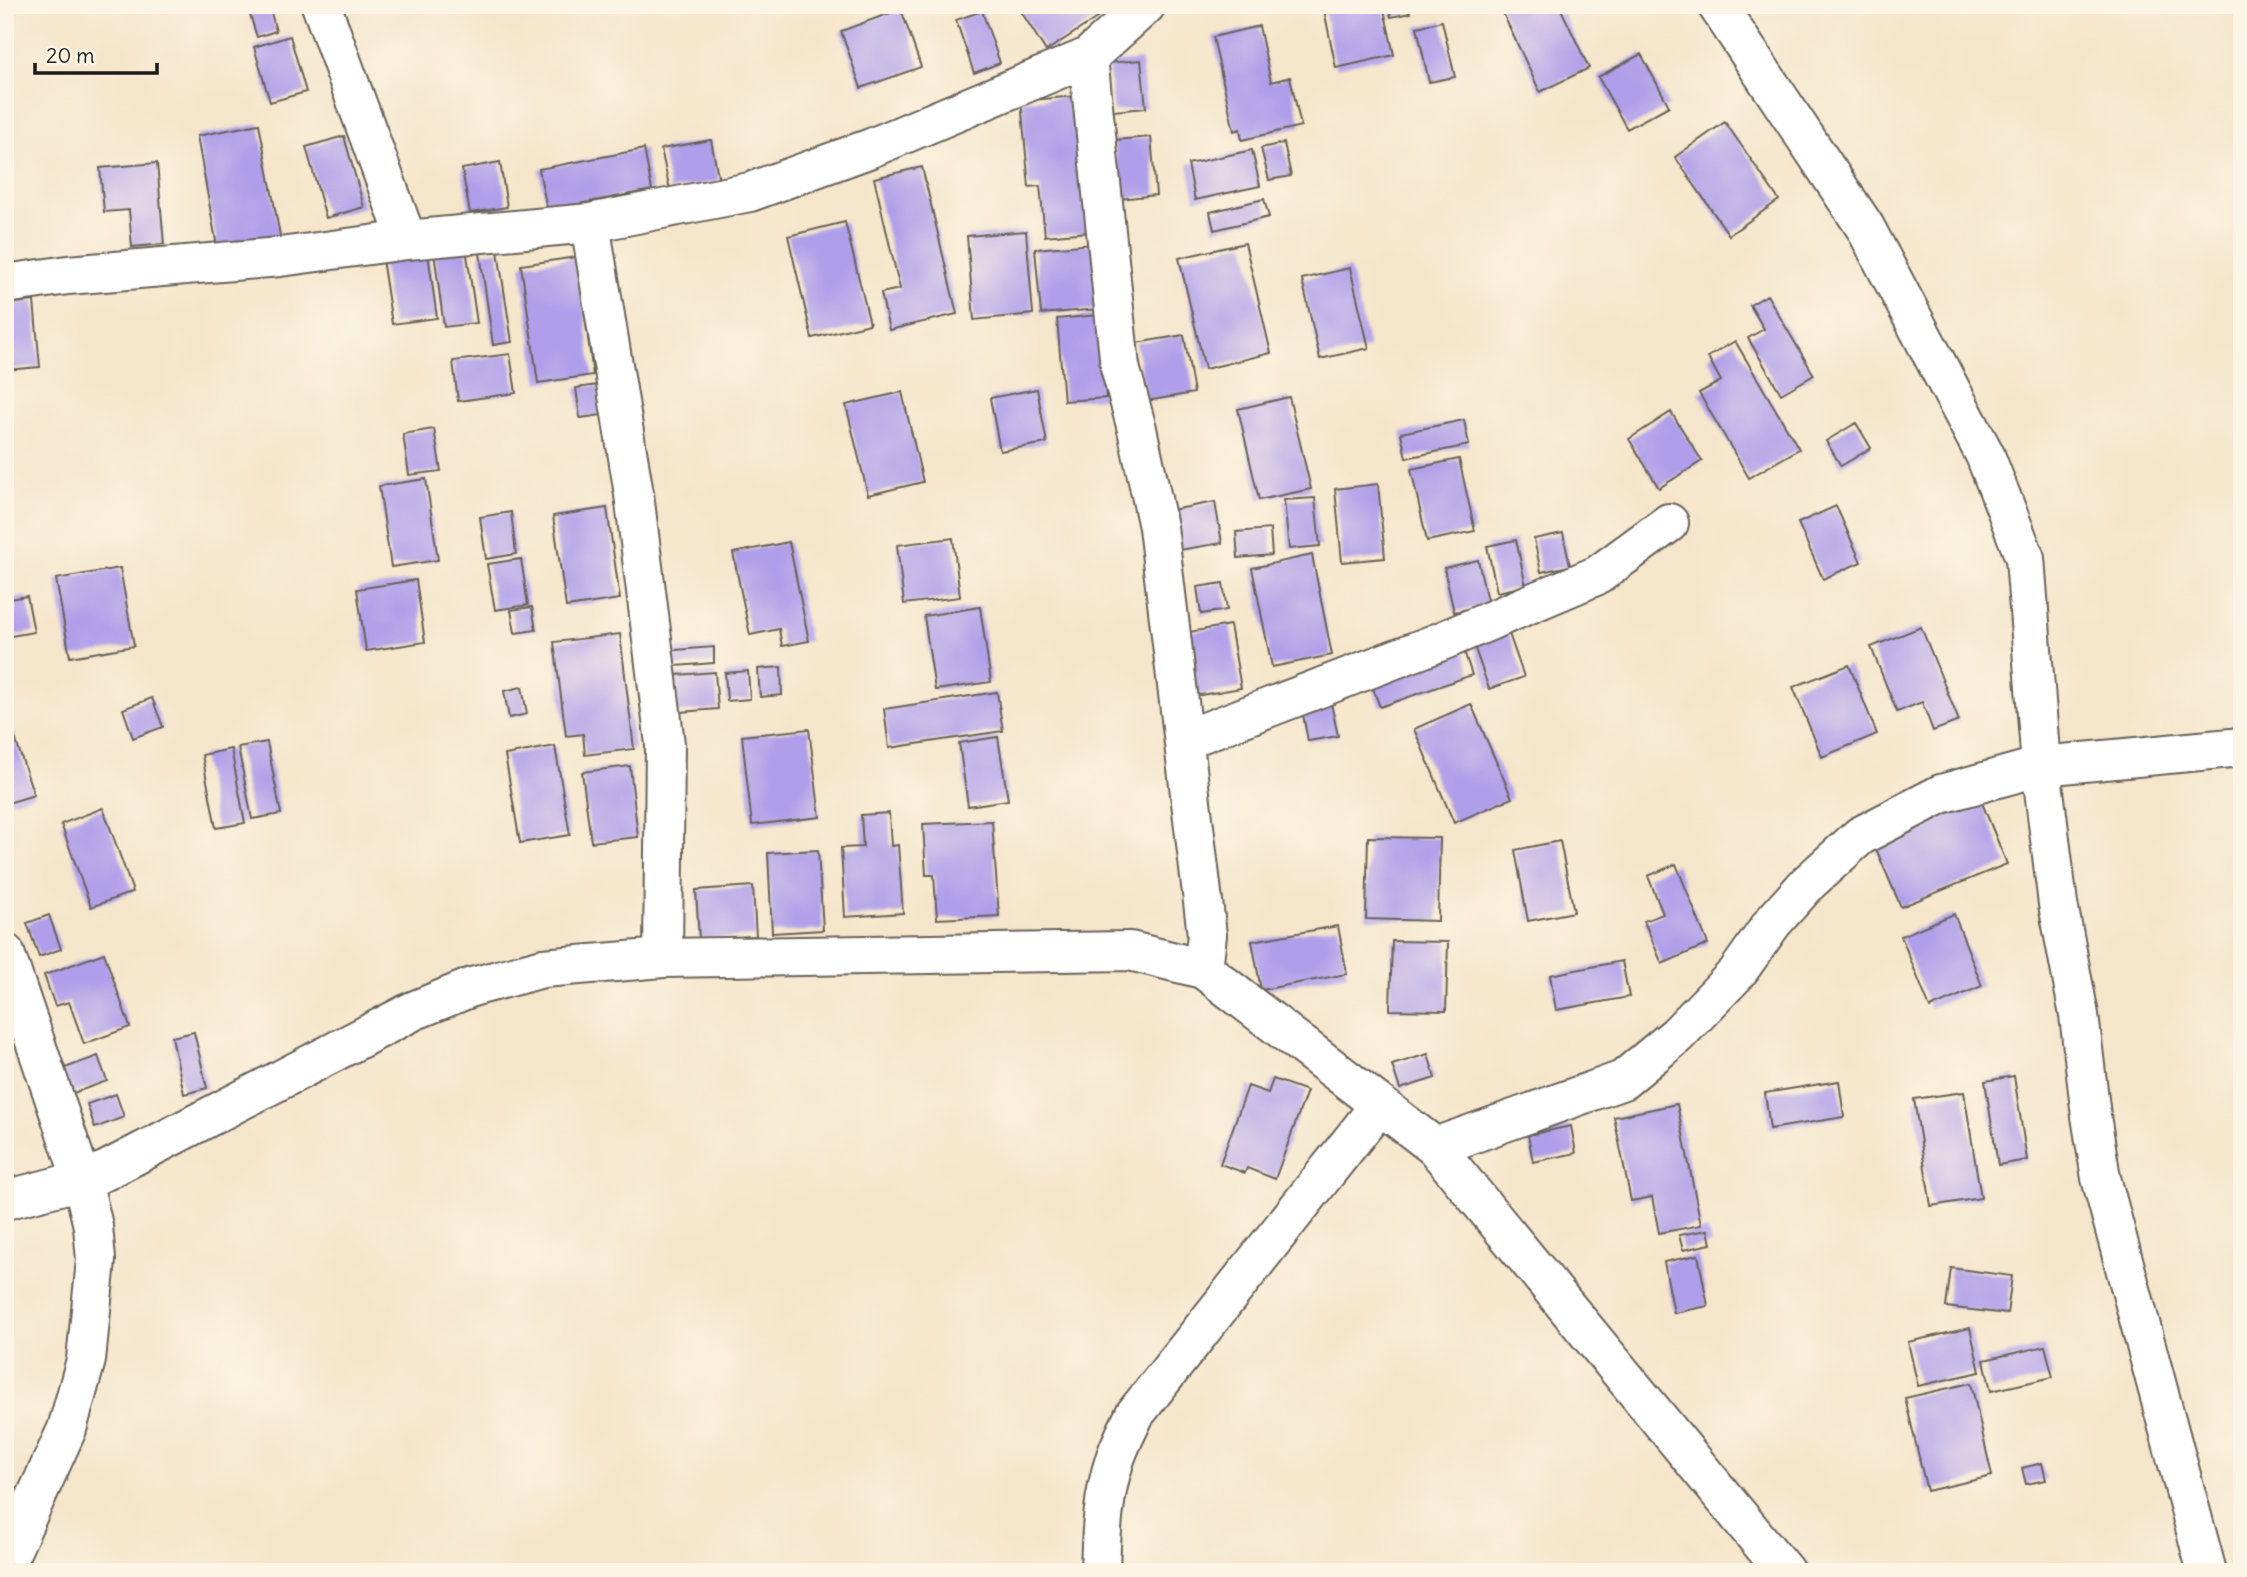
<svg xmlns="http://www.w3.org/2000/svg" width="2247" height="1577" font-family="Delius,sans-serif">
<rect width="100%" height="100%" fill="#fcf5e5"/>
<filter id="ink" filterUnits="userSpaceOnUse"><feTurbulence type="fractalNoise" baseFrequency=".0143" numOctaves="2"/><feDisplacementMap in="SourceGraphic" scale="14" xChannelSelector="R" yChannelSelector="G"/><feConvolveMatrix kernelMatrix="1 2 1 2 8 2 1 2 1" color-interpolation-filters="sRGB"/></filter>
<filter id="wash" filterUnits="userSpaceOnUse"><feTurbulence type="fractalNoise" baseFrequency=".00686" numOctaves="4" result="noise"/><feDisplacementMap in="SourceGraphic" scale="28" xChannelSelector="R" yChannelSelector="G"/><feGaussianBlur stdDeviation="1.57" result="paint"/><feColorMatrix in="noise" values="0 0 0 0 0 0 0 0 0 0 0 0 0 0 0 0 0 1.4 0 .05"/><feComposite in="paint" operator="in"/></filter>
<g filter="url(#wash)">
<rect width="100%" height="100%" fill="#f5e5ca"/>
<g id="blocks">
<path fill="#af9ee9" d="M247,5H269L276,31L257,37Z
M1017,5H1094L1100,16L1046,51Z
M1323,5H1383L1394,55L1336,68Z
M1388,5H1408L1410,13L1391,17Z
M1499,5H1559L1589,68L1540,92Z
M901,9L921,67L861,88L841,31Z
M982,11L1000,63L974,73L956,20Z
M1442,21L1455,77L1429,82L1417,27Z
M1259,26L1271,82L1290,77L1301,126L1242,140L1240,129L1234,131L1213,37Z
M290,36L306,92L270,102L254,47Z
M1641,54L1669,106L1627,129L1598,77Z
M1141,60L1146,108L1113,111L1108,63Z
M1076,96L1088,232L1045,236L1040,186L1029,187L1021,101Z
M1725,122L1779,200L1729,235L1675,157Z
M259,124L281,241L218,252L197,136Z
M344,136L364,207L326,218L306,147Z
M1151,137L1156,195L1120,199L1114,140Z
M711,140L719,181L670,190L661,149Z
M1284,143L1291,176L1269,180L1261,148Z
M644,149L652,190L547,210L539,169Z
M1252,150L1260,186L1195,200L1188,164Z
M500,162L507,207L470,213L462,169Z
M157,163L164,244L132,247L129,210L104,212L100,168Z
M922,167L957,314L889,330L881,293L900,289L874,178Z
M1264,199L1269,217L1214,230L1210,212Z
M845,222L870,324L812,338L788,236Z
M1026,231L1033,314L974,320L967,236Z
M1245,243L1271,353L1205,369L1179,258Z
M1094,244L1099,309L1041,314L1035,249Z
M466,248L477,323L444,327L434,252Z
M498,251L512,342L493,345L480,253Z
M428,253L437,318L392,324L382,259Z
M577,257L593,375L538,383L521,265Z
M1350,268L1369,348L1320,359L1302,279Z
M1767,295L1814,375L1781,394L1748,338L1764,329L1750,305Z
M34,301L40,367L5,370V304Z
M1099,315L1106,398L1064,401L1057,319Z
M1184,335L1194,393L1146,401L1136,343Z
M1735,341L1799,449L1749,478L1699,393L1721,381L1708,357Z
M510,354L516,393L458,401L453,361Z
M598,385L602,415L580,418L576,388Z
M1037,389L1047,443L1000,451L990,398Z
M902,392L923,482L868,495L846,405Z
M1289,397L1311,489L1259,500L1238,409Z
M1671,412L1702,461L1659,488L1629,439Z
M1464,420L1469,445L1406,458L1401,433Z
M1856,423L1871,448L1841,466L1826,441Z
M434,429L441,471L409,475L403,434Z
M1459,459L1475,531L1427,541L1411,469Z
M426,479L438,560L391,567L379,486Z
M1378,484L1385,558L1342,562L1335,489Z
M1315,498L1320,546L1289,549L1284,500Z
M1215,502L1222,543L1173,551L1166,511Z
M1836,506L1861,562L1823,579L1798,523Z
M607,508L620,599L566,607L553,516Z
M511,512L516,554L486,559L480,517Z
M1270,529L1272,555L1238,558L1236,532Z
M1563,533L1570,566L1541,572L1534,539Z
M953,538L960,597L904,604L897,545Z
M1516,540L1526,586L1497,592L1487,546Z
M789,542L809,641L782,646L779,629L750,635L733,553Z
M1312,555L1332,655L1272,667L1252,568Z
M521,559L528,605L495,610L487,564Z
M1478,560L1488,605L1454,612L1444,568Z
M120,568L134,646L70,657L56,579Z
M416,580L425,642L366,651L357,589Z
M1223,583L1227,610L1201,614L1197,587Z
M27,596L34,632L5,637V600Z
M532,607L536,630L515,633L511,610Z
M980,607L991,682L935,690L924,616Z
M1230,625L1241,688L1195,696L1184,633Z
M1506,625L1524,677L1489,689L1471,637Z
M1921,627L1959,721L1933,731L1922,702L1897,712L1871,647Z
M620,634L634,749L585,755L583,734L566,736L554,642Z
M1462,645L1472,675L1380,707L1369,678Z
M714,647V663L663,667L662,651Z
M1849,665L1877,734L1822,757L1793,687Z
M781,667L782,695L760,697L758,669Z
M748,671L750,699L727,701L725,673Z
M715,672L718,709L667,713L664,676Z
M522,687L527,714L509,718L504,691Z
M997,692L1003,731L889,748L884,709Z
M1329,694L1338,736L1308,741L1300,699Z
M152,698L163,727L133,738L123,709Z
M1471,704L1512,798L1454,823L1414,729Z
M5,708L34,795L5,804Z
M809,729L820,817L752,825L742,736Z
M998,737L1008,800L968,806L959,743Z
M267,742L281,814L252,819L238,747Z
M555,746L570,835L520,843L505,755Z
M231,749L245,823L216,828L202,755Z
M630,766L638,837L591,842L582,772Z
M1980,798L2007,864L1901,907L1873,842Z
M103,808L133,892L91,907L61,824Z
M889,813L891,846L898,845L903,913L845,917L841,848L863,847L861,815Z
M992,821L999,916L937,919L934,875H926L923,824Z
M1368,837L1440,838L1438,921L1366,919Z
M1560,841L1574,912L1528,921L1515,850Z
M818,850L823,930L772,933L768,853Z
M1676,864L1708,944L1662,964L1644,921L1663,914L1648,876Z
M753,886L756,936L699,939L696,890Z
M1954,914L1982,986L1930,1008L1901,936Z
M49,915L61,949L39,957L27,923Z
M1338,926L1347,974L1261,990L1252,941Z
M1392,941L1448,942L1446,1011L1390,1010Z
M104,953L130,1027L84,1044L69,1002L55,1006L44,975Z
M1622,961L1629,997L1556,1010L1550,975Z
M194,1032L207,1088L184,1094L172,1037Z
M1428,1054L1435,1078L1400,1089L1392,1065Z
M98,1056L107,1081L71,1094L62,1069Z
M2014,1076L2027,1160L1998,1165L1985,1081Z
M1273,1079L1307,1091L1275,1179L1247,1168L1245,1173L1220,1164L1248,1086L1268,1093Z
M1839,1081L1844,1117L1770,1129L1765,1093Z
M1964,1092L1981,1198L1931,1206L1914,1099Z
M116,1094L124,1117L95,1128L87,1104Z
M1677,1104L1701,1225L1659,1233L1652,1197L1631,1201L1614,1117Z
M1571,1126L1576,1153L1533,1162L1528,1135Z
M1708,1230L1711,1244L1683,1250L1679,1235Z
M1698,1255L1708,1306L1674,1313L1664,1262Z
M1951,1268L2012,1276L2007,1314L1946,1307Z
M1970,1328L1980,1372L1918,1386L1908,1342Z
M2045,1346L2053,1377L1991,1391L1984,1360Z
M1971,1383L1992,1476L1927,1491L1905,1398Z
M2042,1463L2046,1480L2026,1484L2022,1468Z"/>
</g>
</g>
<g filter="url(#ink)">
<use href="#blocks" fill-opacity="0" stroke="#686259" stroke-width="2"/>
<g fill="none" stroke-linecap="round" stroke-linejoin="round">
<defs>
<path id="street" d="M321,5L407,240
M1717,5L1865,227L1985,455L2025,558L2041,766L2058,904L2079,1015L2091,1116L2101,1178L2207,1572
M1088,57L1120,367L1137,429L1158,527L1207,935L1203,969
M590,223L634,494L665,744L663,958
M5,284L68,275L280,257L407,240L590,223L750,192L871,148L1088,57L1146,5
M1184,740L1442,641L1598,575L1669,523
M5,953L82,1180L105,1171L413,1011L472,987L543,968L663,958L1130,951L1203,969L1435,1147L1785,1572
M1435,1147L1623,1080L1677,1035L1737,973L1773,922L1808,883L1860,836L1941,794L2041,766L2242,747
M5,1200L82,1180
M1100,1572C1101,1534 1103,1495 1115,1459C1120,1444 1128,1429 1135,1414L1379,1106"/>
<path id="secondary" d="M5,1565L67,1429L86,1360L96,1260L93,1226L82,1180"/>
</defs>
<use href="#street" stroke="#686259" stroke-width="42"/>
<use href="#secondary" stroke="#686259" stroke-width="42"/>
<use href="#street" stroke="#fff" stroke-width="38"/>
<use href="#secondary" stroke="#fff" stroke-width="38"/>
</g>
</g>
<rect width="2247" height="1577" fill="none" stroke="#fcf5e5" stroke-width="28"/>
<path d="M35 63v10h122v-10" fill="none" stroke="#1c1c1c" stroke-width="3.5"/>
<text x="46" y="63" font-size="21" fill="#1c1c1c" stroke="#fcf5e5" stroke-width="5" paint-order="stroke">20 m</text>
</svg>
